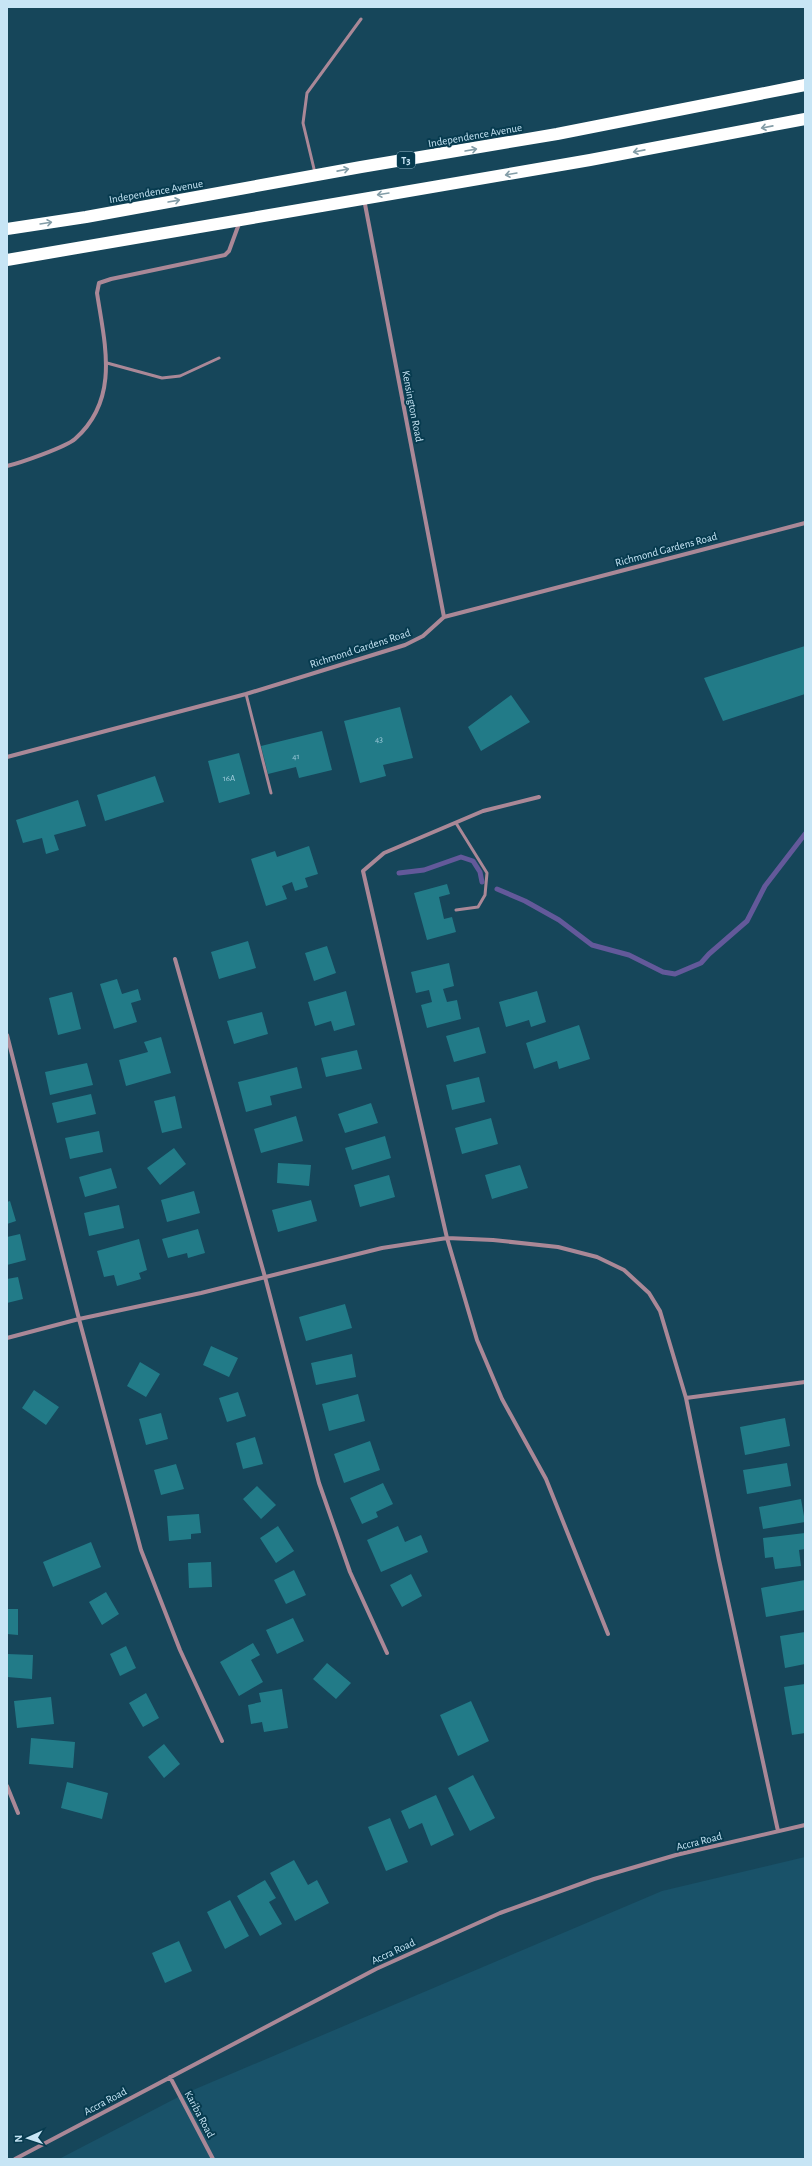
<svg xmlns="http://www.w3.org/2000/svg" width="812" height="2166" font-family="'Alegreya Sans',sans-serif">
<rect width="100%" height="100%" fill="#16465a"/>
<path fill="#195269" d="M805,1857V2159H59L186,2093L662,1891Z"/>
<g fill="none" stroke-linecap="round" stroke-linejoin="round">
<path stroke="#63599a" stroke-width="5" d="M399,873L424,870L461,857L473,861L480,872L482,882
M497,889L525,901L559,920L592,945L629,955L663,972L675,974L701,963L709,954L747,921L765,886L805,834"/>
</g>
<path fill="#227b88" d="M805,646V694L723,721L704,678Z
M511,695L530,722L481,751L468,727Z
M400,707L413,758L383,765L386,776L360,783L344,721Z
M322,731L332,770L299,778L296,767L268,774L261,746Z
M239,753L250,794L219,803L208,761Z
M155,776L164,802L105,821L97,795Z
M78,800L86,826L54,835L59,850L46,854L42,838L23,843L16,820Z
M309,846L318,874L305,878L308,887L295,891L292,882L282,886L287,899L266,906L251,859L275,851L277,857Z
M447,884L450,894L439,897L444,919L452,917L456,932L427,940L414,893Z
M248,941L256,968L219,979L211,952Z
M327,946L336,973L314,981L305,953Z
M449,963L454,986L443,989L447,1002L457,1000L461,1019L427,1028L421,1005L432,1002L429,990L416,993L411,972Z
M117,979L122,994L138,989L141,1000L131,1003L137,1022L114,1029L100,984Z
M346,991L355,1025L334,1031L331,1021L315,1026L308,1002Z
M537,991L546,1022L531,1027L529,1020L506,1027L499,1002Z
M72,992L81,1029L58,1035L49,998Z
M262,1012L268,1034L234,1044L227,1021Z
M579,1025L590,1059L559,1069L557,1061L534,1069L526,1043Z
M479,1027L486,1053L454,1062L446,1036Z
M161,1037L171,1073L126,1086L119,1060L148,1052L144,1042Z
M357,1050L362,1069L326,1077L321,1058Z
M87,1063L93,1085L50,1095L45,1072Z
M297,1067L302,1088L270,1096L272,1105L246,1112L238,1082Z
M479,1077L485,1102L452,1110L446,1085Z
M91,1094L96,1114L57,1123L52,1103Z
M175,1096L182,1128L162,1133L154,1101Z
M371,1103L378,1123L345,1133L338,1114Z
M296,1116L303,1141L261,1153L254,1129Z
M491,1118L498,1144L462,1154L455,1128Z
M99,1131L103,1152L70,1159L65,1138Z
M385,1136L391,1158L352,1170L345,1148Z
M174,1148L186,1164L160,1185L147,1168Z
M278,1163L311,1165L309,1186L277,1183Z
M520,1165L528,1188L492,1199L485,1175Z
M111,1168L117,1188L85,1197L79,1177Z
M389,1175L395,1197L360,1207L354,1185Z
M194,1191L200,1213L167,1222L161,1200Z
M311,1200L317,1221L278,1232L272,1210Z
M10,1201L16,1221L7,1224V1202Z
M119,1205L124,1228L89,1236L84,1213Z
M198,1229L205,1253L188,1258L187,1253L168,1258L162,1239Z
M20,1234L26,1260L7,1265V1237Z
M139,1239L147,1270L139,1273L141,1279L117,1286L114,1275L104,1277L97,1251Z
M18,1277L23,1299L7,1303V1279Z
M345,1304L352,1328L306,1341L299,1317Z
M211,1346L238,1358L229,1377L203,1365Z
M352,1354L356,1377L316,1385L311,1363Z
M140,1362L160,1374L146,1397L127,1386Z
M34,1390L59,1407L46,1425L22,1408Z
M238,1392L246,1416L227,1422L219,1398Z
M358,1394L365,1421L329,1431L322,1404Z
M161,1413L168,1439L146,1445L139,1419Z
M785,1418L790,1446L745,1455L740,1427Z
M255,1437L263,1464L243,1469L236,1443Z
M370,1441L380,1470L344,1483L334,1454Z
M787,1463L791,1486L747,1494L743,1470Z
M176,1464L184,1489L161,1495L154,1470Z
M383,1483L393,1504L376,1512L378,1517L362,1524L350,1498Z
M257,1486L276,1505L261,1519L243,1499Z
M801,1499L805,1522L763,1529L759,1507Z
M199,1514L201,1533L191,1534V1539L169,1541L167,1516Z
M278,1526L294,1551L276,1563L260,1538Z
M398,1526L405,1542L421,1535L428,1552L381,1572L367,1540Z
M805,1533V1549L799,1550L801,1566L775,1569L773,1557L765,1558L763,1538Z
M91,1542L101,1567L53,1587L43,1562Z
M211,1562L212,1587L189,1588L188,1563Z
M294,1570L306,1595L286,1604L274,1580Z
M411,1574L422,1596L402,1607L390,1585Z
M805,1580V1610L766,1617L761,1588Z
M106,1592L119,1614L102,1625L89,1602Z
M7,1609H18V1635L7,1634Z
M293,1618L304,1641L277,1654L266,1630Z
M805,1632V1664L785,1668L780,1636Z
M253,1643L260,1655L251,1660L263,1682L239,1696L220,1662Z
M126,1646L136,1668L120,1676L110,1654Z
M7,1654L33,1655L32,1679L7,1677Z
M327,1663L351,1683L336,1699L313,1679Z
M805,1684V1733L792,1735L784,1687Z
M282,1689L288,1728L264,1732L262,1722L251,1724L248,1705L261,1702L259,1693Z
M146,1693L159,1718L143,1727L129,1703Z
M51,1697L54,1724L17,1728L14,1701Z
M471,1701L489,1741L458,1756L440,1715Z
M31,1738L75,1742L73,1768L29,1764Z
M164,1744L180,1764L164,1778L148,1757Z
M473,1775L495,1818L470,1831L448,1788Z
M67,1782L108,1793L102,1819L61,1808Z
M436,1795L454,1835L431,1846L422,1823L409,1829L401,1811Z
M390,1818L408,1862L386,1871L368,1827Z
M294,1860L308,1885L317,1880L329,1903L295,1921L270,1873Z
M265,1880L276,1898L269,1902L282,1924L260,1936L237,1896Z
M230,1900L249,1936L225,1949L207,1912Z
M179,1941L192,1971L165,1983L152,1953Z"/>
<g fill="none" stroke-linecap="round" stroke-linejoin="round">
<path stroke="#aa8897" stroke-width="3" d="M315,173L303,123L307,93L361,19
M107,363L162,378L180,376L219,358
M246,694L271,793
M456,823L487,873L485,895L478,907L456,910"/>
<path stroke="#aa8897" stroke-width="4" d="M364,199L444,617
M7,466C20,463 66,447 75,439C120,399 105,345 97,293L99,283L111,279L225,255L229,251L240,221
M7,757L246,694L405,645L423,636L444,617L805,523
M539,797L483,811L384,853L363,871L447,1238L477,1340L502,1399L546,1479L608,1634
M175,959L265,1277L319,1483L350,1572L387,1653
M7,1035L79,1319L141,1550L180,1650L222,1741
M7,1338L79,1319L201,1293L382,1248L447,1238L493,1240L558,1247L597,1257L624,1270L649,1293L660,1311L686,1398L719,1560L778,1831
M686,1398L805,1382
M7,1786L18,1813
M170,2077L213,2159
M15,2159L376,1969L500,1913L594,1879L676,1855L805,1825"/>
<path stroke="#fff" stroke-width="12" d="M7,229L86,217L361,167L557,134L805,85
M7,260L590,160L805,119"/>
</g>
<defs><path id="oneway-shaft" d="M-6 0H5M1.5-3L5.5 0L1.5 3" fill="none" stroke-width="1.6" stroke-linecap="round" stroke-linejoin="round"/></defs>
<g stroke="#839da7">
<use href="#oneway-shaft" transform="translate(767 127) rotate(169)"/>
<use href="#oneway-shaft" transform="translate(471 150) rotate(-10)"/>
<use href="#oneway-shaft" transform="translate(639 151) rotate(169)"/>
<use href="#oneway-shaft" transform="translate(343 170) rotate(-11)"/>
<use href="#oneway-shaft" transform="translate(511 174) rotate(170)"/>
<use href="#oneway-shaft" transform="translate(383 194) rotate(171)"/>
<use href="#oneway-shaft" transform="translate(174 201) rotate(-10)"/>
<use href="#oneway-shaft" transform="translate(46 223) rotate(-9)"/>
</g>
<g text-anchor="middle" stroke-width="4" stroke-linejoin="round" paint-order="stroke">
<g font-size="9" fill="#9ecada">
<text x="379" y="742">43</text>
<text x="296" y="759">41</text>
<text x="229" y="781">16A</text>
</g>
<rect fill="#073b4f" stroke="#8db2c3" stroke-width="1" x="397" y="152" width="18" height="16" rx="3"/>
<g font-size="10" font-weight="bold" fill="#c7e5f5">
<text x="406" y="164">T3</text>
</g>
<g font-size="11" fill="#c7e5f5" stroke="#073b4f">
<text transform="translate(475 135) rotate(-10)" y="4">Independence Avenue</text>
<text transform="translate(156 191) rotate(-10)" y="4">Independence Avenue</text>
<text transform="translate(413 406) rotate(79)" y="4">Kensington Road</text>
<text transform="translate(666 549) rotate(-15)" y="4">Richmond Gardens Road</text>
<text transform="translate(360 648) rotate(-18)" y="4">Richmond Gardens Road</text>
<text transform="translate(699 1841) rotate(-14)" y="4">Accra Road</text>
<text transform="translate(393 1951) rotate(-25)" y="4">Accra Road</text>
<text transform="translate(105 2101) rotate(-28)" y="4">Accra Road</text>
<text transform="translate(200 2114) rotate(62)" y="4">Kariba Road</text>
</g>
</g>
<rect width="812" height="2166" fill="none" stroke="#c7e5f5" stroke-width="16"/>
<g transform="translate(28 2138) rotate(267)" stroke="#073b4f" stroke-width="3" paint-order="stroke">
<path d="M0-3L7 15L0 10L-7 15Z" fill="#c7e5f5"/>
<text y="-6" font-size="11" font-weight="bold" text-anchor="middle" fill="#c7e5f5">N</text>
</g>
</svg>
